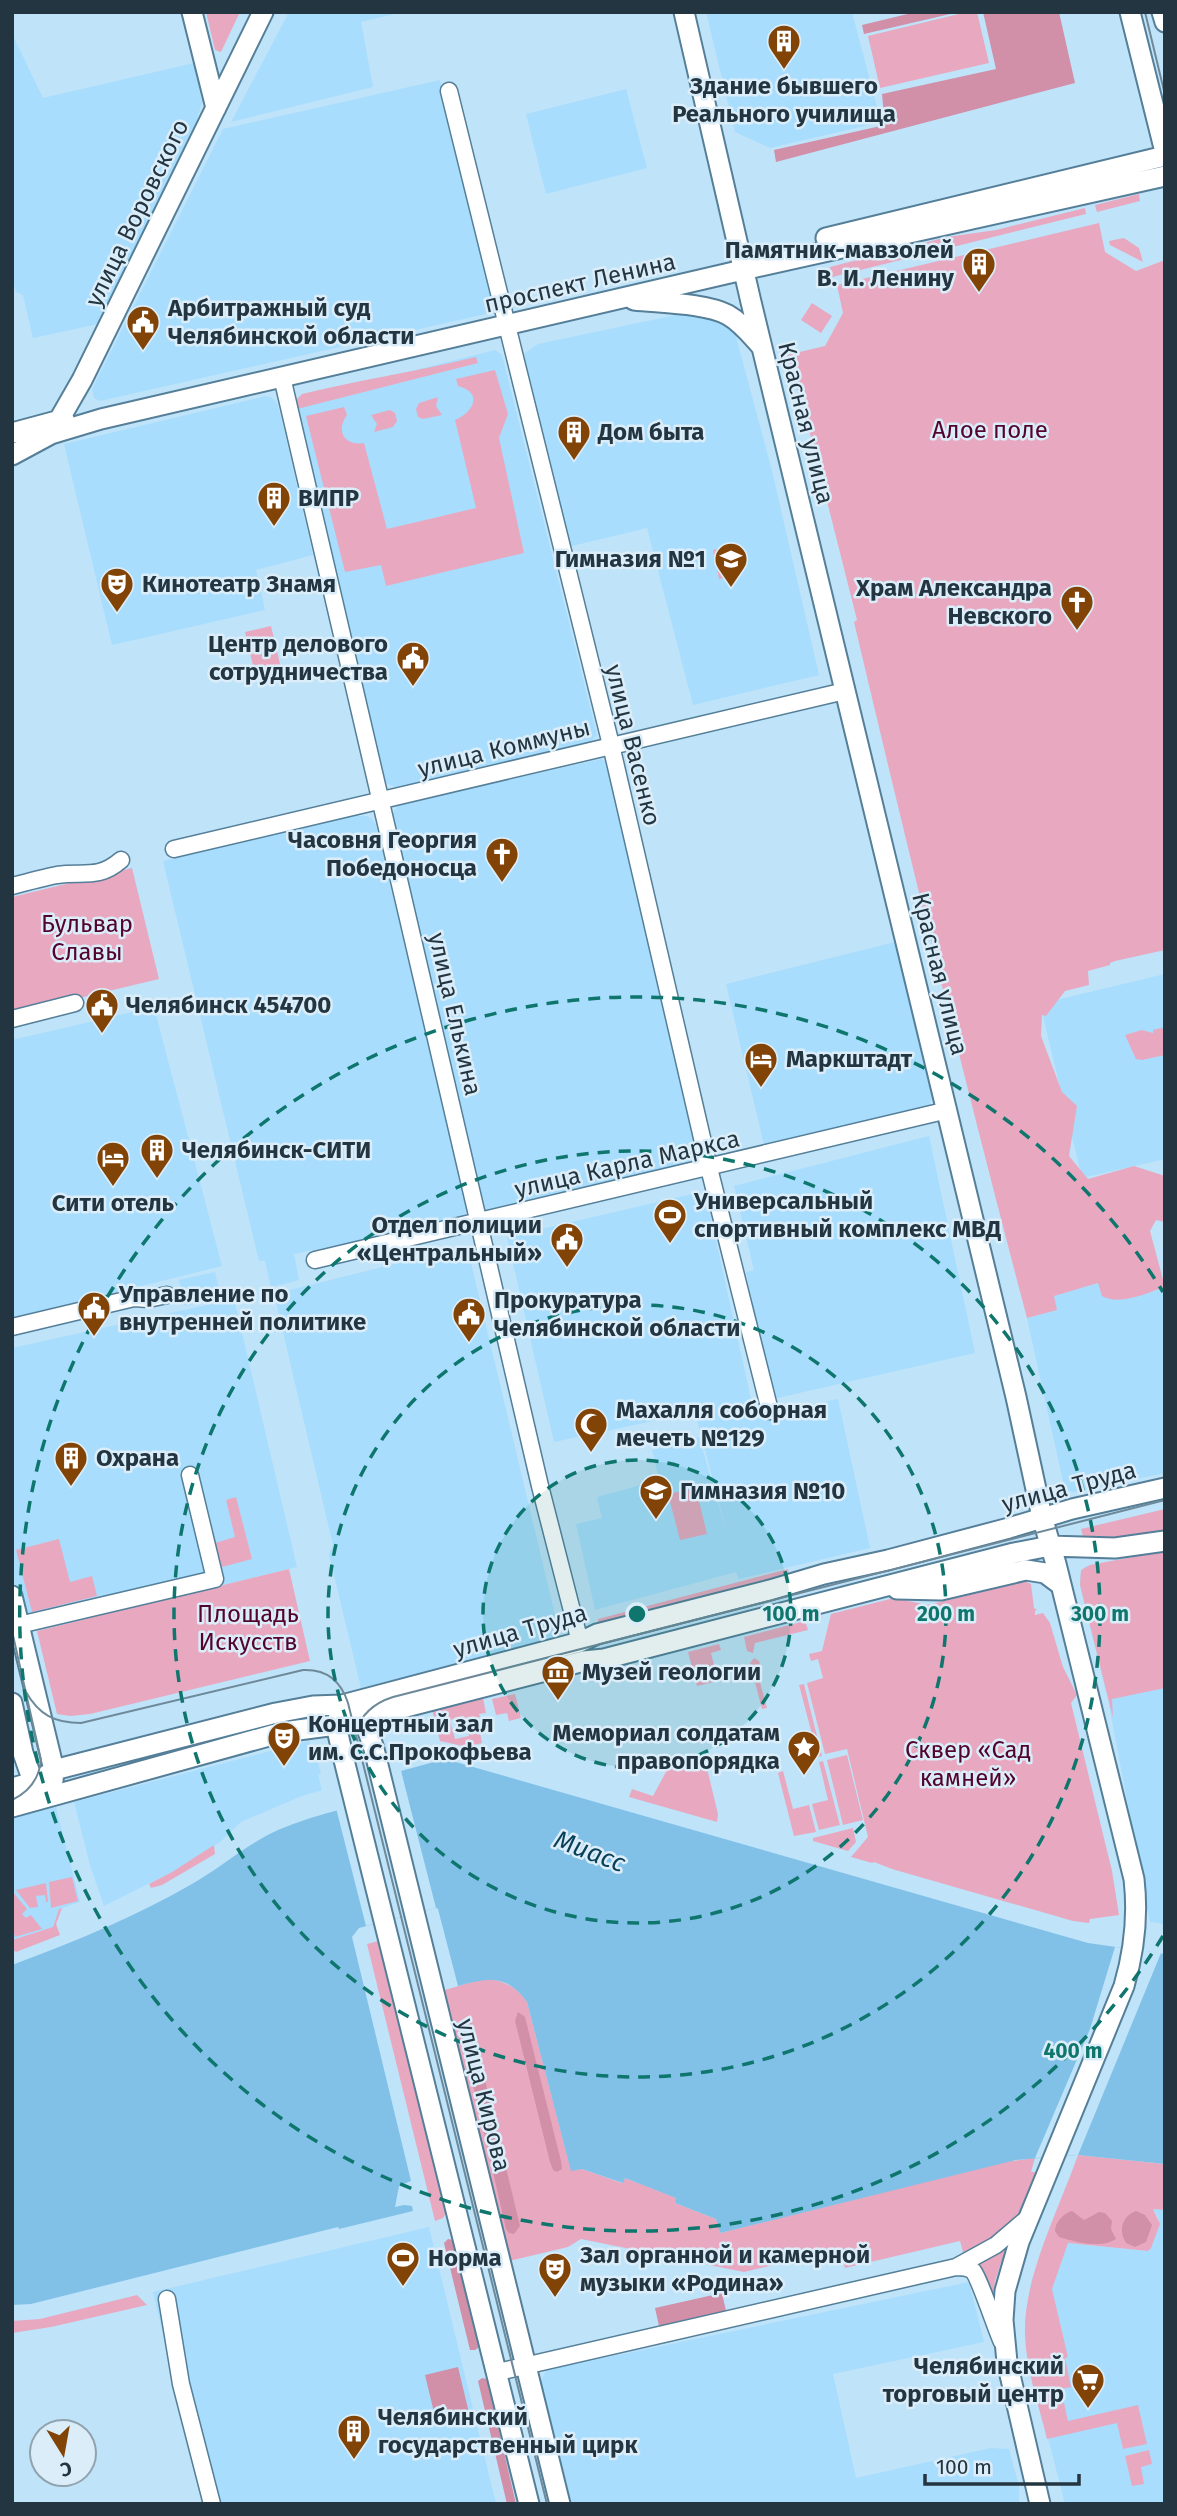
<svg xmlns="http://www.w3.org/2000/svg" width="1177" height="2516" font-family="'Fira Sans',sans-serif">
<rect width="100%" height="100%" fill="#bfe3f9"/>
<path fill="#a8ddfd" d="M289,12H403L361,22L373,87L231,122Z
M706,12H852L881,122L770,148L735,132Z
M12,34L43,98L194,63L202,103L196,122L98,324L33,338L23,295L16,292L12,278Z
M440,80L491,299L490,306L486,314L100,401L94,398L92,389L223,129Z
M626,89L647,168L546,194L526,114Z
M676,315H704L734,329L772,471L819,675L693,705L647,528L568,547L524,366L525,353L538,344Z
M495,350L502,355L597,735L589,743L404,787H395L386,783L381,775L297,412L300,401L305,398Z
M266,396L271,397L277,403L281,417L313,555L256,570L265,610L112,645L64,444Z
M602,759L606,762L609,769L699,1155L694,1164L491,1214L483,1210L391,815L399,804Z
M351,816H367L372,819L376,825L467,1209L465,1215L457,1221L294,1254L299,1280L271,1287L265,1261H259L163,861Z
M895,942L932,1098L929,1107L923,1111L764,1145L726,984Z
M1165,974V1159L1082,1178L1040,1004Z
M154,1007L222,1266L12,1318V1040Z
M929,1136L975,1353L773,1399L746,1272L754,1270L734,1186Z
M705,1191L755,1417L838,1399L870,1548L739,1579L736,1572L595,1610L576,1524L602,1518L597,1497L659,1480L652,1450L699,1437L728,1537L695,1412L554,1442L507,1237Z
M467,1246L561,1640L361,1688L329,1554L333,1545L274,1294Z
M215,1272L221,1298L185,1306L179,1280Z
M1098,1283L1146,1294L1165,1287V1473L1074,1492L1066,1490L1064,1486L1027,1318L1057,1310L1053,1296Z
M234,1299L297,1567L27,1633L12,1573V1348Z
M1165,1551V1924L1150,1922L1108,1700L1080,1586V1575L1084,1567L1090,1565Z
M309,1741L311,1749L314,1748L321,1774L318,1775L322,1790L302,1796L241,1822L220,1842L172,1872L104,1906L90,1865L74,1802Z
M56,1807L80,1902L59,1909L53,1927L12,1940V1817Z
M1152,2209L1165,2210V2504H1065L1028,2360L1025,2321L1031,2282L1046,2241L1148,2251L1159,2227L1158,2216Z
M429,2227L496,2504H203L153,2292Z
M969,2282L984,2342L833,2374L856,2478L991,2448L1009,2449L1019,2486V2504H571L541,2381L546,2370Z"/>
<path fill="#e8a9c0" d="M206,12H240L221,52L215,50Z
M967,12H977L989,63L880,88L868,36Z
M1139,194L1140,201L1097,212L1095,205Z
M1085,208L1086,214L832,277L830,267L947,237L996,230Z
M1099,223L1105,252L1136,271L1165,260V950L1115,961L1110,963V965L1088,971L1089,985L1065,991L1046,1016L1042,1015L1041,1036L1062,1092L1077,1106L1069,1156L1088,1179L1134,1166L1165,1176V1222L1156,1220L1150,1231L1165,1287C1147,1293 1120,1306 1102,1296L1098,1283L1054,1296L1057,1310L1027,1318C966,1087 908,851 854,622L857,620L806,418L787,355L825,346L843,313L837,285Z
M1124,238L1139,248L1143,262L1110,245L1109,241Z
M812,303L832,316L821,333L801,320Z
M476,357L478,363L297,409L296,400L302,394C360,380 418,371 476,357Z
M495,370L508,414L499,438L524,553L386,586L381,565L345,572L306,416L344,407L347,415C335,431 345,446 364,443L387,529L476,508L455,420C473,412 484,393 458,386L456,379Z
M438,397L436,406L442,415L423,419L418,417L416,409L419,403Z
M390,410L395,413L397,421L393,427L374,432L377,424L371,415Z
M728,547L734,576L719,579L713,550Z
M271,626L281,668L255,674L245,632Z
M132,868L159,979L12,1014V897Z
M1161,1028L1165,1029V1055L1142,1060L1136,1059L1125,1035L1142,1030L1153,1033V1030Z
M696,1488L707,1534L680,1540L668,1494Z
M236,1497L252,1559L222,1567L215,1543L235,1537L226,1500Z
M1165,1509V1530L1132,1538L1084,1540L1081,1529Z
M59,1539L70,1582L92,1576L97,1596L32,1612L16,1550Z
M1165,1551V1688L1112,1699L1113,1718L1080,1585L1081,1570L1090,1565Z
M289,1569L310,1661L90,1714L70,1716L57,1714L37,1631Z
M788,1569L789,1574L782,1578L598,1626V1619Z
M1025,1581L1031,1584L1034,1608L1037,1610L1035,1611V1615L1043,1613L1050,1623L1063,1667L1077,1695L1071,1703L1112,1871L1119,1915L1090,1919L1089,1923L1073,1921L892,1869L874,1862L872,1863L851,1857L868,1837L847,1749L825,1754L807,1683L823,1678L818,1659L811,1661L809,1654L822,1651L831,1614L894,1598L928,1605Z
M805,1621L808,1630L755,1643L753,1653L747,1651L744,1637Z
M719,1644L721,1650L711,1653L717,1677L725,1676L726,1679L697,1686L688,1652Z
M754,1658L759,1661L762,1673L758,1675L767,1708L762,1709L750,1663Z
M804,1684L822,1756L818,1757L799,1685Z
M515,1694L521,1718L509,1721L507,1713L496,1715L492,1699Z
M483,1698L486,1713L479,1714L480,1717L465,1720L464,1716L450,1720L455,1739L469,1736L468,1730L479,1728L482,1743L467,1747L440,1741L432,1710Z
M847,1755L863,1820L843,1825L827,1760Z
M705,1760L718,1814L717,1822L629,1797L632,1789L653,1796L667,1770Z
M823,1761L840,1825L819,1830L812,1804L828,1800L819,1762Z
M783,1771L793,1809L809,1805L816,1832L794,1836L778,1773Z
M853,1828L856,1842L848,1851L813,1841V1838Z
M214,1845L215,1854L162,1885L151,1888L149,1884L172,1872Z
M72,1877L78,1901L51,1908L49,1882Z
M46,1883L48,1902H46L45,1895L36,1896L38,1907L30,1908L16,1890Z
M12,1891L27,1909L22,1914L26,1918L31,1915L42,1929L15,1937L12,1926Z
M62,1908L56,1924L60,1935L16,1952L12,1949V1940L53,1927L59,1909Z
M379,1941L447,2211L443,2218L435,2221L367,1944Z
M492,1979C508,1983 517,1988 527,2002L571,2170L582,2169L622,2183L625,2178L677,2198L675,2203L716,2219L720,2233L1004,2162L1035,2158L1031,2172H1038L1022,2209L1008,2229L964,2256L960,2241L845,2268L840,2249L744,2272L581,2239L568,2247L509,2261L451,2022L445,1990L475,1981Z
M1078,2155L1165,2164V2210L1153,2209L1160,2224L1151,2248L1148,2251L1068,2243L1052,2289L1068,2357L1065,2358L1071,2387L1061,2389L1068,2421L1138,2405L1147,2444L1123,2449L1117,2423L1047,2439C1039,2405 1026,2370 1025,2335C1023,2278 1059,2209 1078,2155Z
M1007,2244L995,2281L992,2302L977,2269V2263Z
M137,2295L147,2305L51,2327L12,2333V2321L40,2319Z
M1149,2450L1152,2464L1141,2467L1144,2484L1132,2486L1125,2456Z"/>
<path fill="#d18fa8" d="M916,12H959L864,34L862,25Z
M983,12H1059L1075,83L776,162L774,150L885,125L882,94L996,69Z
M518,2012L525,2017L561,2161L562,2169L557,2172L553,2170L550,2162L515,2021Z
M468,2019L471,2022L520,2226L514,2234L509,2233L506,2229L460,2027L464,2020Z
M1072,2211L1084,2220L1099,2212L1105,2213L1112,2221L1111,2229L1116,2239C1101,2249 1075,2242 1059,2237L1055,2231C1055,2222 1064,2213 1072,2211Z
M1136,2211L1145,2215L1152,2225L1146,2242L1135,2247L1126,2243C1118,2231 1122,2216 1136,2211Z
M448,2239L453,2240L479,2347L475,2350H470L444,2243Z
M722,2293L726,2311L659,2326L655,2308Z
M458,2367L470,2417L437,2425L425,2375Z
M482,2378L487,2379L516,2504H507L478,2381Z"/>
<path fill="#81c1e7" d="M445,1759L1088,1943L1165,1954V2164L1078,2155L1016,2160L720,2233L716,2219L675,2203L676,2198L625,2178L623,2183L582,2169L571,2171L527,2002C507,1974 488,1978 458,1986L438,1909L436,1908L359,1928L352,1937L411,2181L399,2186L395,2207L404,2205L412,2206L413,2211L339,2229L338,2227L31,2304L12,2305V1965C74,1942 135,1917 192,1884C222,1867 247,1844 278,1830C318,1813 364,1804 406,1793L401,1771Z"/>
<path fill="#bfe3f9" d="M401,1771L436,1908L366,1926L336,1808L403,1790L398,1772Z
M1115,1947L1161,1953L1078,2155L1035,2158L1090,2029Z"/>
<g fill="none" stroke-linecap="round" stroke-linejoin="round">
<defs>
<path id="minor" d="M449,91L611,745L709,1168L770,1411
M282,377L540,1486L580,1642
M174,849L845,691
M12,886C27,882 42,878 57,875C83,871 98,880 121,860
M12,1019L75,1003
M315,1260L948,1110
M12,1327L134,1298L148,1299L167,1295
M19,1625L215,1579L190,1475
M167,2299L181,2384L212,2504
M1002,2342C996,2329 979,2277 973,2271C968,2267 962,2267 956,2267L996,2245L1029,2217
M498,2372L956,2267"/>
<path id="major" d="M192,12L216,108
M684,12L751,302L1016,1397L1042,1517L1056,1564L1134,1879C1138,1914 1134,1952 1124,1986L1019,2242L1005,2291L1003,2320L1007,2362L1040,2504
M1130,12L1165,152
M1162,12L1165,22
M826,238L1165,156
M634,300C661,303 705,303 728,315C742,323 751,335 761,346
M55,427L82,380L263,12
M12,433L64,419
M12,455L51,434L101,419L734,272L1165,176
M897,1589L941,1590L1026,1570L1045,1573L1061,1585
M12,1596L54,1770L53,1781
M12,1703L23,1753L30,1773L44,1788
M355,1712L366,1725L374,1749L560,2504
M339,1716L336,1725L343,1756L529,2504
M12,1788L38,1781L54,1770L276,1713L313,1706L342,1705L580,1642L597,1634L770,1590L824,1574L888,1560L1009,1528L1072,1509L1165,1488
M12,1807L283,1732L336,1725L584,1661L604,1659L1014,1553L1050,1546L1115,1548L1165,1541"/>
</defs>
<use href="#minor" stroke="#557f98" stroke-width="19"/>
<use href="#major" stroke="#557f98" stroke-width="23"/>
<use href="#minor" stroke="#fff" stroke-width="16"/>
<use href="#major" stroke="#fff" stroke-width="19"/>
<path stroke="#6e8999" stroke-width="2" d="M1145,12L1165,95
M12,1631L41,1760C39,1779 29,1792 12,1800
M26,1692C39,1715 55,1723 81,1723L303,1670C326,1669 341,1681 348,1703L547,2504
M355,1733C361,1714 374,1703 393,1697L1165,1500"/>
</g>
<circle cx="637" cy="1614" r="154" fill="#0f766e" fill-opacity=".12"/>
<g fill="none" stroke="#0f766e" stroke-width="3.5" stroke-dasharray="12 9">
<circle cx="637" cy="1614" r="154"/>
<circle cx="637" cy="1614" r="309"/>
<circle cx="637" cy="1614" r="463"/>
<path d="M1163 1936A617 617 0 1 1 1163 1292"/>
</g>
<defs>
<symbol id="building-pin" viewBox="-11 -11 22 30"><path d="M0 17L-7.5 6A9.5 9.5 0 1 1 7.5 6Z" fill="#824307" stroke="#dbedf8"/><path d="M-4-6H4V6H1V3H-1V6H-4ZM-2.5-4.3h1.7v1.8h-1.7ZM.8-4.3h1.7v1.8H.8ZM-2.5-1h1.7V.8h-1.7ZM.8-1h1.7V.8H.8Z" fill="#fff"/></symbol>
<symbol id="civic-pin" viewBox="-11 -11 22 30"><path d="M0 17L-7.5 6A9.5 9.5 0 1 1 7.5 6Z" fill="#824307" stroke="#dbedf8"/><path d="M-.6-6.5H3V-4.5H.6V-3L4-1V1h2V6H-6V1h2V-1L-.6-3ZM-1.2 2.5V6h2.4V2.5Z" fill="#fff"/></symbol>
<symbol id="school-pin" viewBox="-11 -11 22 30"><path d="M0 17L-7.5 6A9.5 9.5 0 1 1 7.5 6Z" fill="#824307" stroke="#dbedf8"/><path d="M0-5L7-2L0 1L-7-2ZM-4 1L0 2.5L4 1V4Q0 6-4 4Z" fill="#fff"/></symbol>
<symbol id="theatre-pin" viewBox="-11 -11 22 30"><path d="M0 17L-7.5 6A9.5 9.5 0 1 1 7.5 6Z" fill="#824307" stroke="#dbedf8"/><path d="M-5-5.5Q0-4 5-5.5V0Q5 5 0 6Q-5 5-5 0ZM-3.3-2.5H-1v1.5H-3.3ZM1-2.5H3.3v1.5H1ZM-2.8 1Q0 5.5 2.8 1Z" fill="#fff"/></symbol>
<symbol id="church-pin" viewBox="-11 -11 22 30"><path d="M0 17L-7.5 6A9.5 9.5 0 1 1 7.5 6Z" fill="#824307" stroke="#dbedf8"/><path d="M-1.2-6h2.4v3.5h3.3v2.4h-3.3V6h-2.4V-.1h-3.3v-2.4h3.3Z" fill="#fff"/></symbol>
<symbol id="hotel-pin" viewBox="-11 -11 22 30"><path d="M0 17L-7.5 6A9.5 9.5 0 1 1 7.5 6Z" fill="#824307" stroke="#dbedf8"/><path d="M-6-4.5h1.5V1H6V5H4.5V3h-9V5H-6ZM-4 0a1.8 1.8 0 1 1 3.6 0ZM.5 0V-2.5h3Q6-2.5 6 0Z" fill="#fff"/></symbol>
<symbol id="stadium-pin" viewBox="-11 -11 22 30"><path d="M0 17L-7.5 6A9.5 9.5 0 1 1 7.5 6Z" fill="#824307" stroke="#dbedf8"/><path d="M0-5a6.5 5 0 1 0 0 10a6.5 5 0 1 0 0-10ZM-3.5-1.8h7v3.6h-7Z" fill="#fff"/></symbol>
<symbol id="mosque-pin" viewBox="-11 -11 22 30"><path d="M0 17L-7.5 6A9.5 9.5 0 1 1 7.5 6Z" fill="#824307" stroke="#dbedf8"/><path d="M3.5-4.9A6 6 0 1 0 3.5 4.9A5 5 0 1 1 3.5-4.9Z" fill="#fff"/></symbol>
<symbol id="museum-pin" viewBox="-11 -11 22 30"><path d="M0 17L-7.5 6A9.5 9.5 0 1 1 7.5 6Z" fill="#824307" stroke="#dbedf8"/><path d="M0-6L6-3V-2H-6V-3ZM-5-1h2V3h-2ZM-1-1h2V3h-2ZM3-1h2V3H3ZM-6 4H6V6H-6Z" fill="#fff"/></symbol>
<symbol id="sight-pin" viewBox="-11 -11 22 30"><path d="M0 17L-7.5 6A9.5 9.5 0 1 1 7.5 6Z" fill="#824307" stroke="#dbedf8"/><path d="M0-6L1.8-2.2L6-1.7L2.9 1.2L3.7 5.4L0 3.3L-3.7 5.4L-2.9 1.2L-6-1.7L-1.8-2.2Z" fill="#fff"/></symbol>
<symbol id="supermarket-pin" viewBox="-11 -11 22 30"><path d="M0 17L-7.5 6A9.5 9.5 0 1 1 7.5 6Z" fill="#824307" stroke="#dbedf8"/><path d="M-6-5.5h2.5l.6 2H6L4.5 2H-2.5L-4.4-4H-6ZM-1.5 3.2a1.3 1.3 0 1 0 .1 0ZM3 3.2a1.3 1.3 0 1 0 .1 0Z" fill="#fff"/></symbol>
</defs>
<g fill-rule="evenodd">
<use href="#building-pin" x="765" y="22" width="38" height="52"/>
<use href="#building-pin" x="960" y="245" width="38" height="52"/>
<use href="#civic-pin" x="124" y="303" width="38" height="52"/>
<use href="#building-pin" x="555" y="413" width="38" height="52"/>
<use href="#building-pin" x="255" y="479" width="38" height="52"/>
<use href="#school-pin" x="712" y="540" width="38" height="52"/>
<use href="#theatre-pin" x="98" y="565" width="38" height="52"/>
<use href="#church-pin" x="1058" y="583" width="38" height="52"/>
<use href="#civic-pin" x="394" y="639" width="38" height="52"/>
<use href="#church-pin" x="483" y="835" width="38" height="52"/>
<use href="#civic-pin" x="83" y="986" width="38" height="52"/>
<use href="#hotel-pin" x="742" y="1040" width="38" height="52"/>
<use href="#building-pin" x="138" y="1131" width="38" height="52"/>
<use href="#hotel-pin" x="94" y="1139" width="38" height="52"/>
<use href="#stadium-pin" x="651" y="1196" width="38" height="52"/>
<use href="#civic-pin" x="548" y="1220" width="38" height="52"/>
<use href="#civic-pin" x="75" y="1289" width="38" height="52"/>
<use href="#civic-pin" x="450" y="1295" width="38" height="52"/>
<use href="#mosque-pin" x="572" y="1405" width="38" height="52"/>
<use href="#building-pin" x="52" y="1439" width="38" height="52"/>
<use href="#school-pin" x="637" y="1472" width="38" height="52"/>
<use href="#museum-pin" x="539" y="1653" width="38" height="52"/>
<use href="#theatre-pin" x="265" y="1719" width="38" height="52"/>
<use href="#sight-pin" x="785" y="1728" width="38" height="52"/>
<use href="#stadium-pin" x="384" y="2239" width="38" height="52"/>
<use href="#theatre-pin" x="536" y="2250" width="38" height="52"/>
<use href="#supermarket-pin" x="1069" y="2361" width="38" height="52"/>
<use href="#building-pin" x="335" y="2412" width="38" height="52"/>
</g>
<g text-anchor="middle" stroke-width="5" stroke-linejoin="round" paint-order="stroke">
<g font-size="24" font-weight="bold" fill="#233540" stroke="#dbedf8" text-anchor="start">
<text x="784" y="94" text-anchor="middle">Здание бывшего<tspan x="784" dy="28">Реального училища</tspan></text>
<text x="954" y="258" text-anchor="end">Памятник-мавзолей<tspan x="954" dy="28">В. И. Ленину</tspan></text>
<text x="168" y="316">Арбитражный суд<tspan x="168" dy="28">Челябинской области</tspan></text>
<text x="598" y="440">Дом быта</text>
<text x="298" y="506">ВИПР</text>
<text x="706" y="567" text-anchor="end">Гимназия №1</text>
<text x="142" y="592">Кинотеатр Знамя</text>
<text x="1052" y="596" text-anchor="end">Храм Александра<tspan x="1052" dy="28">Невского</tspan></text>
<text x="388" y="652" text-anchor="end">Центр делового<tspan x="388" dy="28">сотрудничества</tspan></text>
<text x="477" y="848" text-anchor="end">Часовня Георгия<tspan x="477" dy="28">Победоносца</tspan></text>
<text x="126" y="1013">Челябинск 454700</text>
<text x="786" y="1067">Маркштадт</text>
<text x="182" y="1158">Челябинск-СИТИ</text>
<text x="694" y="1209">Универсальный<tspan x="694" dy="28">спортивный комплекс МВД</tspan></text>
<text x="113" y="1211" text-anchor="middle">Сити отель</text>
<text x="542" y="1233" text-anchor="end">Отдел полиции<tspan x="542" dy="28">«Центральный»</tspan></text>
<text x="119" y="1302">Управление по<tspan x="119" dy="28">внутренней политике</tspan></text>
<text x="494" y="1308">Прокуратура<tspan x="494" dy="28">Челябинской области</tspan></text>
<text x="616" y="1418">Махалля соборная<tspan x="616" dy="28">мечеть №129</tspan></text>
<text x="96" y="1466">Охрана</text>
<text x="680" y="1499">Гимназия №10</text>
<text x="582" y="1680">Музей геологии</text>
<text x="308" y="1732">Концертный зал<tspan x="308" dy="28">им. С.С.Прокофьева</tspan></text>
<text x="780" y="1741" text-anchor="end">Мемориал солдатам<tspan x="780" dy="28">правопорядка</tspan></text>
<text x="580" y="2263">Зал органной и камерной<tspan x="580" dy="28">музыки «Родина»</tspan></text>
<text x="428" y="2266">Норма</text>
<text x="1064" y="2374" text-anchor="end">Челябинский<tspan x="1064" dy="28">торговый центр</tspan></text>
<text x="378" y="2425">Челябинский<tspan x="378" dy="28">государственный цирк</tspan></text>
</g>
<g font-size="24" fill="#233540" stroke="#dbedf8">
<text transform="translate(137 213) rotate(-64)" y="8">улица Воровского</text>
<text transform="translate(580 283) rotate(-13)" y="8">проспект Ленина</text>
<text transform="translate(806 423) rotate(76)" y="8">Красная улица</text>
<text transform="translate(633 745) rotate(76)" y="8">улица Васенко</text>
<text transform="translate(504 748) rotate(-14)" y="8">улица Коммуны</text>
<text transform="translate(940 974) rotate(76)" y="8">Красная улица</text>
<text transform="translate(455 1014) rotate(77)" y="8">улица Елькина</text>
<text transform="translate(627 1164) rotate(-13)" y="8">улица Карла Маркса</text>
<text transform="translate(1069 1487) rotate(-15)" y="8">улица Труда</text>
<text transform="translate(520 1631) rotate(-16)" y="8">улица Труда</text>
<text transform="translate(484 2095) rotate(76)" y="8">улица Кирова</text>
</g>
<g font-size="24" fill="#52032e" stroke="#dbedf8">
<text x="990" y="438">Алое поле</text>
<text x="87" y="932">Бульвар<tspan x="87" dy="28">Славы</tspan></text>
<text x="248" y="1622">Площадь<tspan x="248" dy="28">Искусств</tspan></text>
<text x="968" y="1758">Сквер «Сад<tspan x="968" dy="28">камней»</tspan></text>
</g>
<g font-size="26" font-style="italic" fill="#0a3f59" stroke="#dbedf8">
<text transform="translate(590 1851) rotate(21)" y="9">Миасс</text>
</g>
</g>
<circle cx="637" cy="1614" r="10" fill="#0f766e" stroke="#dbedf8" stroke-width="3.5"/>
<g font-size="21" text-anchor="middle" font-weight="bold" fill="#0f766e" stroke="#dbedf8" stroke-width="5" stroke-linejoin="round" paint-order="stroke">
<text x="791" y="1621">100 m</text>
<text x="946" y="1621">200 m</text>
<text x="1100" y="1621">300 m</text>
<text x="1073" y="2058">400 m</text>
</g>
<rect width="1177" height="2516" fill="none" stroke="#233540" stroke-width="28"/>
<g transform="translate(63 2453) rotate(169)"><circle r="33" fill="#dbedf8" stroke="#91a3ae" stroke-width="2"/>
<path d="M0-5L12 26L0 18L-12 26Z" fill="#824307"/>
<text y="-10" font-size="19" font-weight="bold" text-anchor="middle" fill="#233540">С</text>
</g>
<path d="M925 2474v10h154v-10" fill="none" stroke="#233540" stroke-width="3.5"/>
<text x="936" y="2474" font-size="21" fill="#233540" stroke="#dbedf8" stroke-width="5" paint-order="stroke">100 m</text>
</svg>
